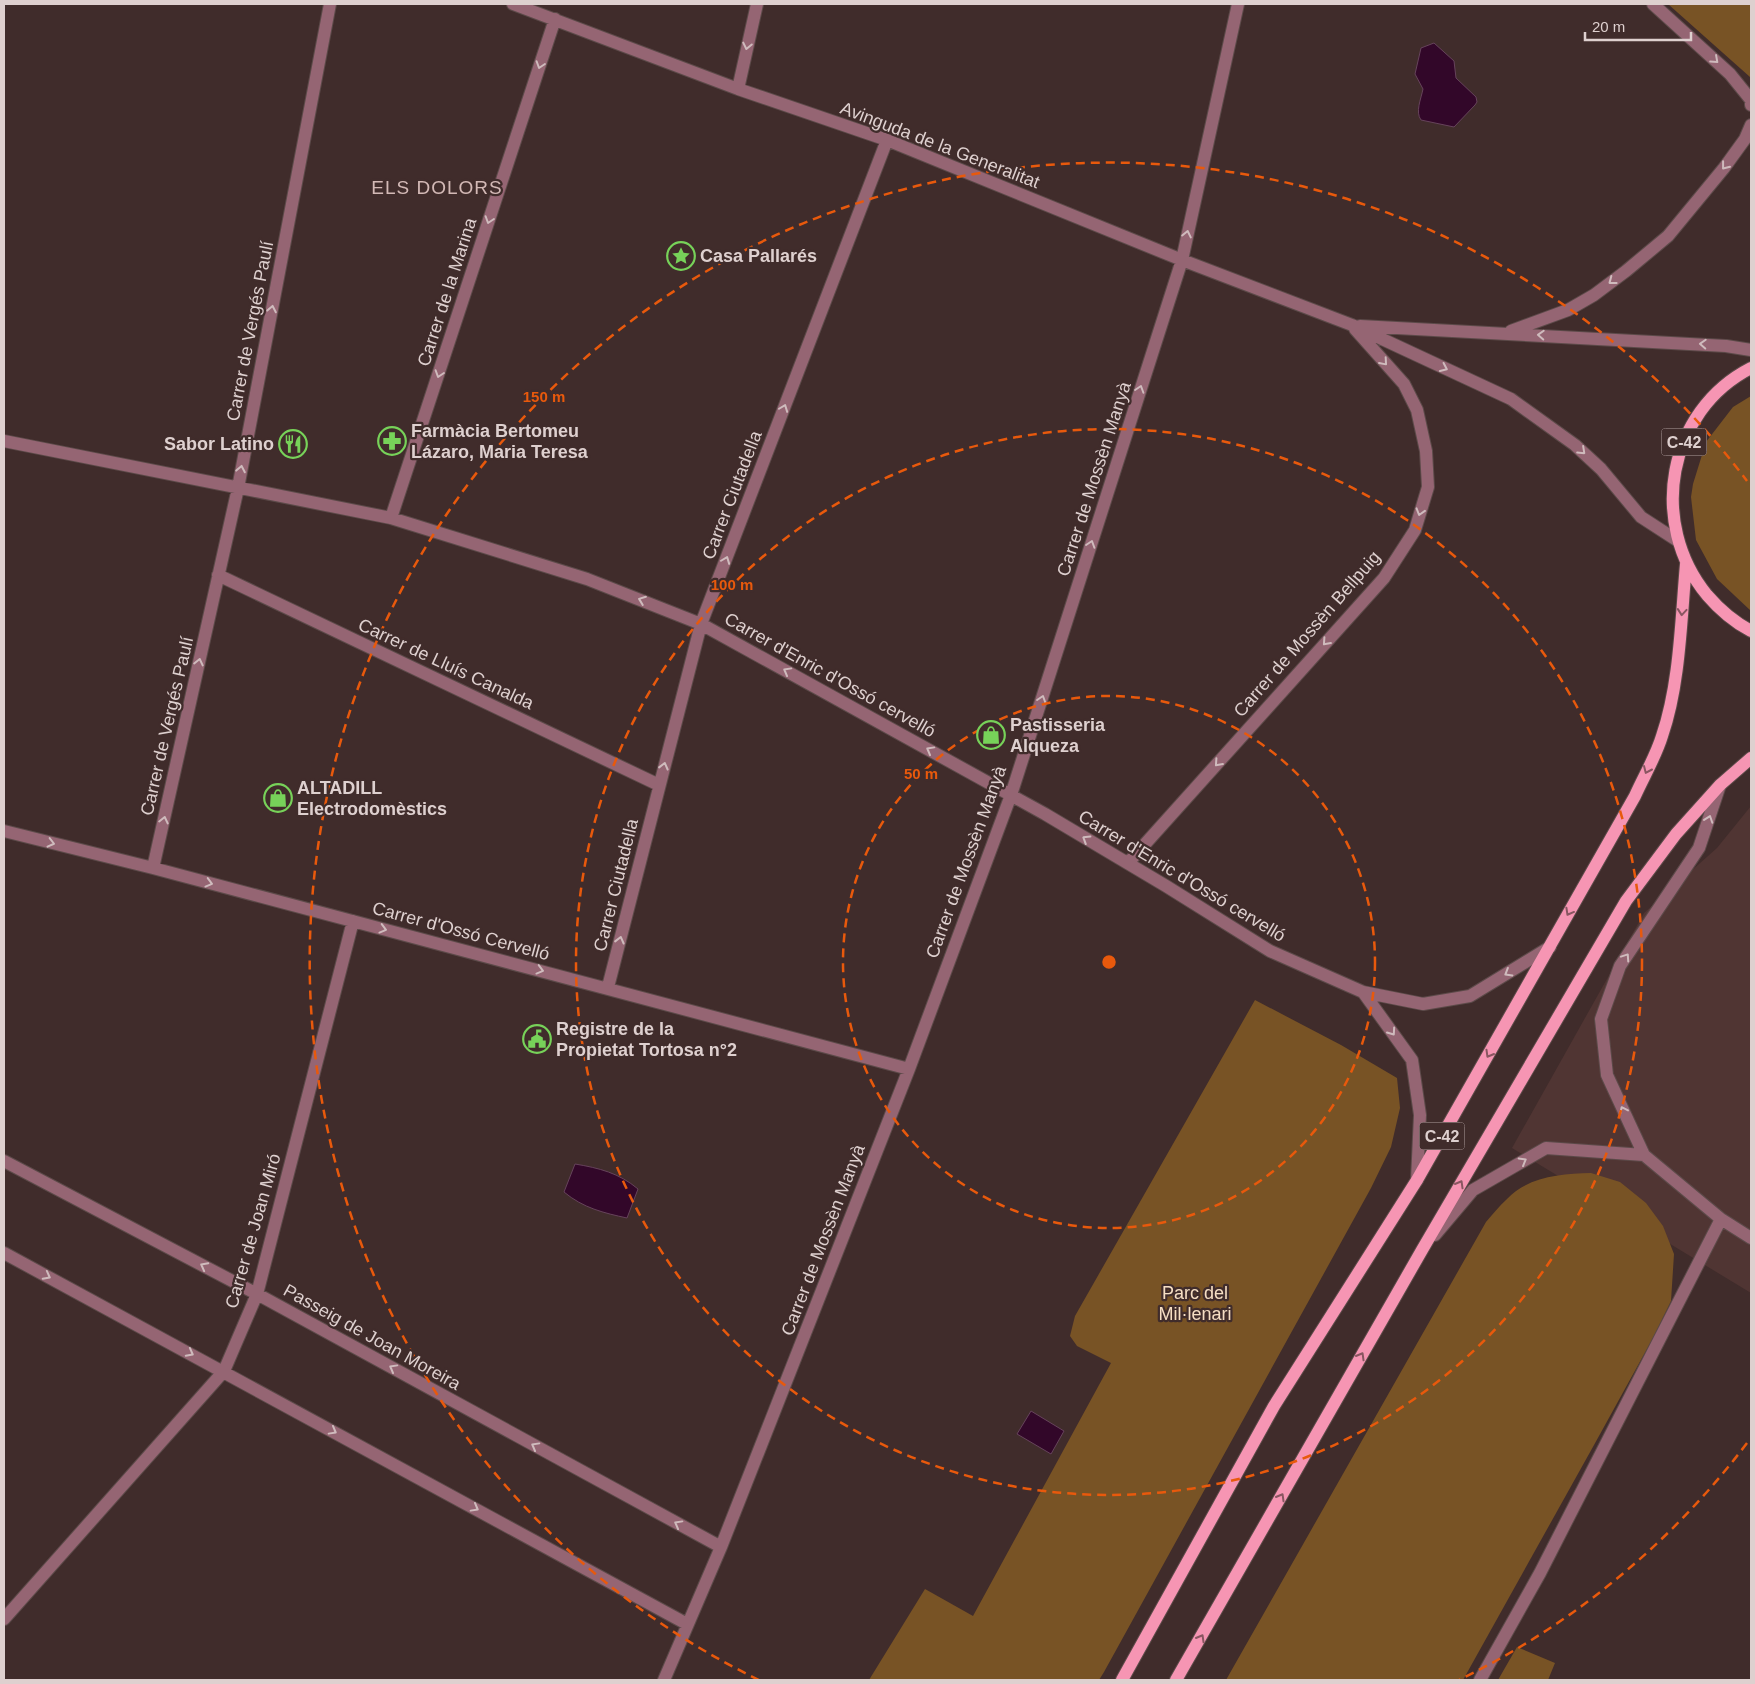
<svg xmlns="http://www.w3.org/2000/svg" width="1755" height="1684" font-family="Arial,sans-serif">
<rect width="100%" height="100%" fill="#402c2b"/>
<path fill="#503533" d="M1751,806V1293L1512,1148L1644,913L1717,848Z"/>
<path fill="#785325" d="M1668,4H1751L1750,77Z
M1751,396V611L1717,579L1696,540L1691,497L1693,484L1706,442L1733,407Z
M1255,1000L1341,1045L1397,1078L1400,1108L1391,1147L1371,1188L1104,1672L1099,1680H869L925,1589L973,1616L1111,1363L1077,1346L1070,1336L1075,1316Z
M1591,1173L1620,1182L1646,1203L1663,1226L1674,1254L1671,1301L1653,1338L1594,1445L1463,1680H1226L1486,1222C1493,1214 1499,1206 1507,1199C1529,1176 1561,1174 1591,1173Z
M1517,1647L1555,1663L1548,1680H1498Z"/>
<path fill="#320729" stroke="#66435b" d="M1434,43L1454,61L1456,78L1476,97L1477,102L1475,105L1454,127L1421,120C1415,112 1421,99 1423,89L1415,74L1421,48Z
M575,1164C599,1168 619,1173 638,1189L627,1218C604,1213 583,1208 564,1192Z
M1031,1411L1064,1431L1051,1454L1017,1434Z"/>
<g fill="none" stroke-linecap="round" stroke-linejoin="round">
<defs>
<path id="minor" d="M513,4L738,89L887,140L1182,260L1352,325L1511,399L1575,445L1601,469L1641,517L1678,541
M1653,4L1730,74L1751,100V105
M738,89L757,4
M1360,326L1726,346L1751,350
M1511,331L1568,310L1594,295L1626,271L1668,236L1724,168L1745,139L1751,125
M4,441L391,518L587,579L701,624L1045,814L1166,886L1270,951L1363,992L1423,1004L1470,996L1550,947
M391,518L555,19
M218,575L659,785
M1720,785L1699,848L1620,966L1601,1019L1607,1075L1644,1155L1721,1219L1751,1238
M4,831L153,868L909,1069
M1128,863L1384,578L1415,530L1428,487L1426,451L1417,410L1404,384L1355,329
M153,868L238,488L330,4
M608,987L701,624L887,140
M1363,992L1412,1060L1420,1115L1417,1180
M4,1161L257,1294L721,1547
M1435,1235L1473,1190L1546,1148L1644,1155
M4,1253L687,1624
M4,1619L224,1371L257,1294L353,921
M664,1680L721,1547L909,1069L1011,795L1182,260L1238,4
M1480,1680L1540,1573L1721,1219"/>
<path id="major" d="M1751,368C1667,411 1648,523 1707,595C1719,609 1734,622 1751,631
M1122,1680L1274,1406L1417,1180L1635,796C1644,776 1656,756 1662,736C1680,684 1681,619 1686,564
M1176,1680L1422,1250L1626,901L1676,834L1720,785L1751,758"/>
</defs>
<use href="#minor" stroke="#5c4a49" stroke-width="14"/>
<use href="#major" stroke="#5c4a49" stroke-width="14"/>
<use href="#minor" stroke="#956573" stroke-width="12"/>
<use href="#major" stroke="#f695b3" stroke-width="12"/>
</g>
<defs><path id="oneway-chevron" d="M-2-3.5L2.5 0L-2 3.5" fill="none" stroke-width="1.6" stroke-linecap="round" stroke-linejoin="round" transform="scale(1.25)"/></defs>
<g stroke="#cfbbbd">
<use href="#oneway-chevron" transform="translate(747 46) rotate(102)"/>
<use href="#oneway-chevron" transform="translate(1715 60) rotate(42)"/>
<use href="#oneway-chevron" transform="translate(540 65) rotate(108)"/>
<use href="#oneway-chevron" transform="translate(1725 166) rotate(128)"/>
<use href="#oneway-chevron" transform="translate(489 220) rotate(108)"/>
<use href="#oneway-chevron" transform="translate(1187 234) rotate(-78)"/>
<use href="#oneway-chevron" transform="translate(1612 281) rotate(143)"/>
<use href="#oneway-chevron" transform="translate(272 309) rotate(-79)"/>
<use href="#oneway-chevron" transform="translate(1541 335) rotate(-177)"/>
<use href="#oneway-chevron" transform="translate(1703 344) rotate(-177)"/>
<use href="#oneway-chevron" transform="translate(1384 362) rotate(49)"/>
<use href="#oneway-chevron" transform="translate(1444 368) rotate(25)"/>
<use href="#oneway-chevron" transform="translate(439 374) rotate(108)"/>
<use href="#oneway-chevron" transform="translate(1140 389) rotate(-72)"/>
<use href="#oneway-chevron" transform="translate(784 408) rotate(-69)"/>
<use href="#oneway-chevron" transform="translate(1582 451) rotate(43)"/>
<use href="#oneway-chevron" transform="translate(241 469) rotate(-79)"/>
<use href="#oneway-chevron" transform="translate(1420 512) rotate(107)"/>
<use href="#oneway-chevron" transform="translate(1091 544) rotate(-72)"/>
<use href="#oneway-chevron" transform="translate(726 560) rotate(-69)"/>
<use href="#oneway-chevron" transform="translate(642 600) rotate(-159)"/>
<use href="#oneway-chevron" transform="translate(1326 642) rotate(132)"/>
<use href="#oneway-chevron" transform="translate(199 662) rotate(-77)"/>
<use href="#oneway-chevron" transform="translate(787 671) rotate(-151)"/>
<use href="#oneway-chevron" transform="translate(1042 699) rotate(-72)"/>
<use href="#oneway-chevron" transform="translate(930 750) rotate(-151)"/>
<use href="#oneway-chevron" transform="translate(1218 763) rotate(132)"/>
<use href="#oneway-chevron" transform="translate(664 766) rotate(-76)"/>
<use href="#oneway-chevron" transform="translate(1709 819) rotate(-71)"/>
<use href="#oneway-chevron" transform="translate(164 820) rotate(-77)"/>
<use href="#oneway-chevron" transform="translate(1086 839) rotate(-148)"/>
<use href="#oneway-chevron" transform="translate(51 843) rotate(14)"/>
<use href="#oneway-chevron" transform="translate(209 883) rotate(15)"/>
<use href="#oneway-chevron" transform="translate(383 929) rotate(15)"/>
<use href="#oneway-chevron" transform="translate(620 940) rotate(-76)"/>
<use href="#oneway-chevron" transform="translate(1626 957) rotate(-56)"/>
<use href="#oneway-chevron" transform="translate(540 970) rotate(15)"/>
<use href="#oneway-chevron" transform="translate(1508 973) rotate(149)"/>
<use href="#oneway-chevron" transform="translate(1392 1032) rotate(55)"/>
<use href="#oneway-chevron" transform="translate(1623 1110) rotate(-115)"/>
<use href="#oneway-chevron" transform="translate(1523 1161) rotate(-30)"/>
<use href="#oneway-chevron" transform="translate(204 1266) rotate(-152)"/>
<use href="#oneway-chevron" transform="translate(47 1276) rotate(28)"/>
<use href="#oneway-chevron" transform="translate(190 1353) rotate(28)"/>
<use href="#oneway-chevron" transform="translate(393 1368) rotate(-151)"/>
<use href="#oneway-chevron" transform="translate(333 1431) rotate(29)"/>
<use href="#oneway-chevron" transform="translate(535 1446) rotate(-151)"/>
<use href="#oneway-chevron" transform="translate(475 1508) rotate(29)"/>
<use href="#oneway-chevron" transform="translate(678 1524) rotate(-151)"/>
</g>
<g stroke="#895661">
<use href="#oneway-chevron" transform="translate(1682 612) rotate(95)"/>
<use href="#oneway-chevron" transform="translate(1647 770) rotate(114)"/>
<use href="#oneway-chevron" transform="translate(1569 912) rotate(119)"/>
<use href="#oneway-chevron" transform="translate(1489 1054) rotate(120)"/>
<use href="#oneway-chevron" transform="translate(1460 1184) rotate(-60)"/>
<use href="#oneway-chevron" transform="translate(1361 1356) rotate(-60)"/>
<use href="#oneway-chevron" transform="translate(1281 1497) rotate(-60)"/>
<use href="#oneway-chevron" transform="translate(1201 1638) rotate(-60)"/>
</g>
<g fill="none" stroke="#e8590c" stroke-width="2.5" stroke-dasharray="9 6">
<circle cx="1109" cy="962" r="266"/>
<circle cx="1109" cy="962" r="533"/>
<path d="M1747 1443A799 799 0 0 1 1459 1680M759 1680A799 799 0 1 1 1747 481"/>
</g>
<defs>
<symbol id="sight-ring" viewBox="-11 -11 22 22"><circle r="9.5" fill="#402c2b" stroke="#77d259" stroke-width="1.5"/><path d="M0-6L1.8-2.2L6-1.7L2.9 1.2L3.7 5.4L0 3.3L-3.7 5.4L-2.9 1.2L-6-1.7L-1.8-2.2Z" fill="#77d259"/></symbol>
<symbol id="pharmacy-ring" viewBox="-11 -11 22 22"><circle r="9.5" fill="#402c2b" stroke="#77d259" stroke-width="1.5"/><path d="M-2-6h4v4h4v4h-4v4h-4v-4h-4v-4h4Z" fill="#77d259"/></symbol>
<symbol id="restaurant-ring" viewBox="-11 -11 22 22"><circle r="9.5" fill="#402c2b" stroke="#77d259" stroke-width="1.5"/><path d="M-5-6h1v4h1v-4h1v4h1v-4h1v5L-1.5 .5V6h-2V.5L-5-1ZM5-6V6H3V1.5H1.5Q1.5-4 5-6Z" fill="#77d259"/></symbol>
<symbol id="shop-ring" viewBox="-11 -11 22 22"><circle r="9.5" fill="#402c2b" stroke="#77d259" stroke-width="1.5"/><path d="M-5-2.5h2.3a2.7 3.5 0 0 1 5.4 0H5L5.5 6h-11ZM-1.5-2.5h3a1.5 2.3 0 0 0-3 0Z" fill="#77d259"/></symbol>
<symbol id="civic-ring" viewBox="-11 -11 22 22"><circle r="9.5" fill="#402c2b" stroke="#77d259" stroke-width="1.5"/><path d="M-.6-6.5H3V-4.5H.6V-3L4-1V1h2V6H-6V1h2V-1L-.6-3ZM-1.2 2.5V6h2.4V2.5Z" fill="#77d259"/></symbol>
</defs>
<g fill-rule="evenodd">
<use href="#sight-ring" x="665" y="240" width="32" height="32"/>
<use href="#pharmacy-ring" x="376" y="425" width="32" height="32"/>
<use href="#restaurant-ring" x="277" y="428" width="32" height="32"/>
<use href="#shop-ring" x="975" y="719" width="32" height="32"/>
<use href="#shop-ring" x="262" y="782" width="32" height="32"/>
<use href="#civic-ring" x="521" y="1023" width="32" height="32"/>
</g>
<g text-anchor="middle" stroke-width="4.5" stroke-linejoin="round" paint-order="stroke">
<g fill="#402c2b" stroke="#af9f9e" stroke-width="1">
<rect x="1661.5" y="428.5" width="45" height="27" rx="4"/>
<rect x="1419.5" y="1122.5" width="45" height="27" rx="4"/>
</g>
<g font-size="16" font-weight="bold" fill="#ded0cf">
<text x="1684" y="448">C-42</text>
<text x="1442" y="1142">C-42</text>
</g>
<g font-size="18" fill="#ded0cf" stroke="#402c2b">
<text transform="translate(940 145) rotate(21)" y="6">Avinguda de la Generalitat</text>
<text transform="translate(447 292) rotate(-72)" y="6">Carrer de la Marina</text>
<text transform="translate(250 331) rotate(-79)" y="6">Carrer de Vergés Paulí</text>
<text transform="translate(1094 479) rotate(-72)" y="6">Carrer de Mossèn Manyà</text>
<text transform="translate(732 495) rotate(-69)" y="6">Carrer Ciutadella</text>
<text transform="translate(1307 634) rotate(-49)" y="6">Carrer de Mossèn Bellpuig</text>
<text transform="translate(446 664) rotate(25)" y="6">Carrer de Lluís Canalda</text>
<text transform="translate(830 675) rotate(29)" y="6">Carrer d'Enric d'Ossó cervelló</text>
<text transform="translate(167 726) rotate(-77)" y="6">Carrer de Vergés Paulí</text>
<text transform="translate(966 862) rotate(-70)" y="6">Carrer de Mossèn Manyà</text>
<text transform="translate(1182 876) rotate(31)" y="6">Carrer d'Enric d'Ossó cervelló</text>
<text transform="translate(616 885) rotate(-76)" y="6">Carrer Ciutadella</text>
<text transform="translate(461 931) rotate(15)" y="6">Carrer d'Ossó Cervelló</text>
<text transform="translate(253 1231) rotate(-74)" y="6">Carrer de Joan Miró</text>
<text transform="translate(823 1240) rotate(-69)" y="6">Carrer de Mossèn Manyà</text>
<text transform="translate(372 1337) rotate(29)" y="6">Passeig de Joan Moreira</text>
</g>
<g font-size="18" font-weight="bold" fill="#ded0cf" stroke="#402c2b" text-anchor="start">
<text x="700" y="262">Casa Pallarés</text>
<text x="411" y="437">Farmàcia Bertomeu<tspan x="411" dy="21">Lázaro, Maria Teresa</tspan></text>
<text x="274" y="450" text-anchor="end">Sabor Latino</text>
<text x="1010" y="731">Pastisseria<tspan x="1010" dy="21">Alqueza</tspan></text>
<text x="297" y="794">ALTADILL<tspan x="297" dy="21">Electrodomèstics</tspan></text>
<text x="556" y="1035">Registre de la<tspan x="556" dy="21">Propietat Tortosa n°2</tspan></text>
</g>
<g font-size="18" fill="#f6dec3" stroke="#402c2b">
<text x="1195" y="1299">Parc del<tspan x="1195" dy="21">Mil·lenari</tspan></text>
</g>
<g font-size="19" letter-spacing="1" fill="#d3b9b6" stroke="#402c2b">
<text x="437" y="194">ELS DOLORS</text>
</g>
</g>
<circle cx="1109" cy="962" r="8" fill="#e8590c" stroke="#402c2b" stroke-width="2.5"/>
<g font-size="15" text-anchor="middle" font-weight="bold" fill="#e8590c" stroke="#402c2b" stroke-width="4.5" stroke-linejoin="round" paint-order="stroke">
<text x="544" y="402">150 m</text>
<text x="732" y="590">100 m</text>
<text x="921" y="779">50 m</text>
</g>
<rect width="1755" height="1684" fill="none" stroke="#ded0cf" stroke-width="10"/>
<path d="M1585 32v8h106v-8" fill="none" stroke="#ded0cf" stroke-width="2.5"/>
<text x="1592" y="32" font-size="15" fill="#ded0cf" stroke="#402c2b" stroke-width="4" paint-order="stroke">20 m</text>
</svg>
